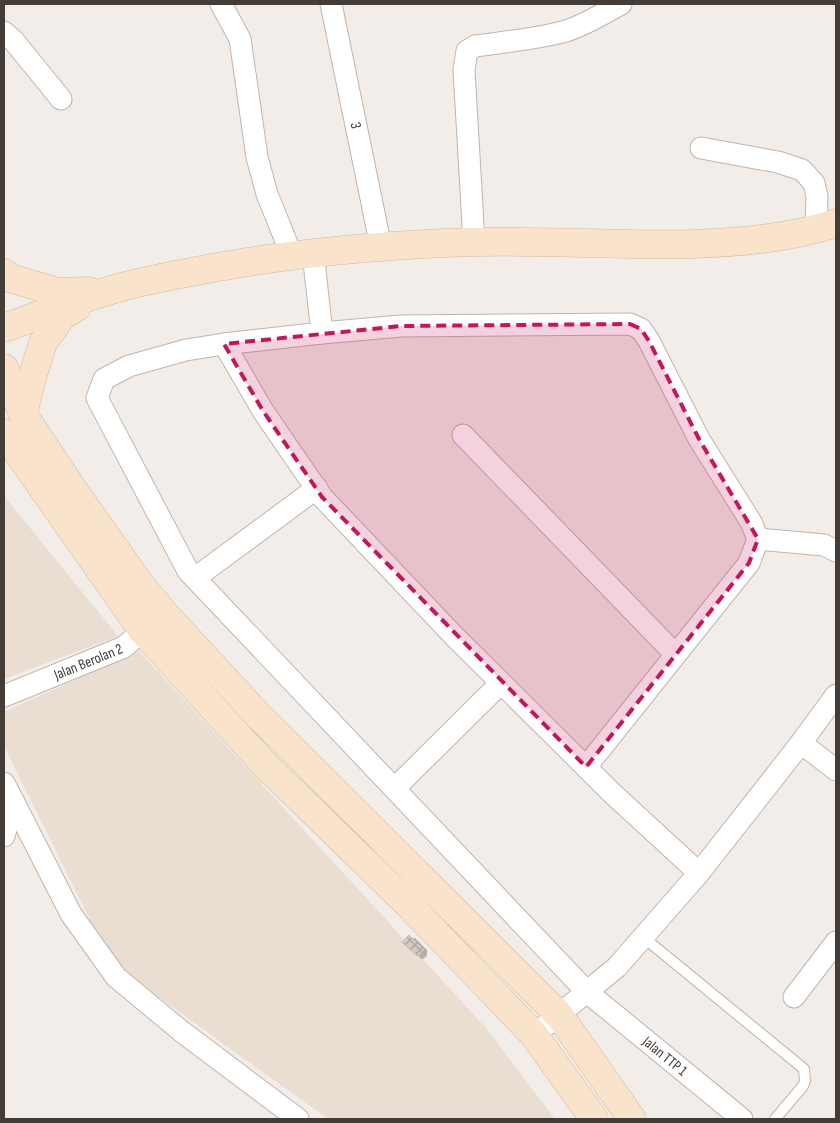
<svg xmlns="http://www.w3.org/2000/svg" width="840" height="1123" font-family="'Sofia Sans Condensed',sans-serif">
<defs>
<pattern id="building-cross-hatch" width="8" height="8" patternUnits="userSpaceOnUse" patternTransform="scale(1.25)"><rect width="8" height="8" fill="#d5c9c1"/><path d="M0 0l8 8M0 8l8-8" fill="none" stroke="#aea49e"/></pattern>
<filter id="shadow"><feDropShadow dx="5.5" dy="3" stdDeviation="0" flood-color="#0004"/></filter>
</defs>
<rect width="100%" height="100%" fill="#f2ede8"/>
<path fill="#eaded3" d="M4,496L118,636L4,679Z
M139,651L486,1028L555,1119H328L128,975L98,936L4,746V712Z"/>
<path fill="url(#building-cross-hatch)" stroke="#ccbcb2" filter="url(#shadow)" d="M409,935L424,950L417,956L402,942Z"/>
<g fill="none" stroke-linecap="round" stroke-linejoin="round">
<defs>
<path id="service" d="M643,937L804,1069L805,1081L803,1086L775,1119"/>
<g id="minor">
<path d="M221,4L240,39L257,157L267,194L292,256"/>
<path id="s1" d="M331,4L381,247"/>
<path d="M4,32L13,40L61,99"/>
<path d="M701,148L778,162L802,170L814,183L817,197L816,229"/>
<path d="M474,242L464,70L467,51L475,46C505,42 537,39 566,31C585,25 604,13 621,4"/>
<path d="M313,253L322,333"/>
<path d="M224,344L263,411L322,497L455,637L613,794L699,873"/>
<path d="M463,435L675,654"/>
<path d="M758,539L824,545L836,551"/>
<path d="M195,578L317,488"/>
<path id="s2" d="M4,696L124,647L154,621"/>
<path d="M801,743L836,770"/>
<path id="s3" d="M586,767L749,563L758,539L751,522L699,439L649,341L641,329L630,324L401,326L322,333L224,344L186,350L129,366L104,379L97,398L188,571L587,992L742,1119"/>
<path d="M4,783L71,914L116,977L181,1031L298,1119"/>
<path d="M395,788L501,683"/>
<path d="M4,836L14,802"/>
<path d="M794,997L836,942"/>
<path d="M534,1035L617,967L699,873L801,743L836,695"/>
</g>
<path id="secondary" d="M4,273L10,278L57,292L89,291
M4,328C38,316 73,301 108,291C133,283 160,278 186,273C280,254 377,245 473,242C547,240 621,246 694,244C743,242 790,238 836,223
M4,368L23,414L70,485L140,584L164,613L257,714L559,1015L632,1119
M23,414L33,374L43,343L62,316L77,307
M4,433L142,630L264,764L407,903L534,1035L594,1119"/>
</defs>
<use href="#service" stroke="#bfb5ae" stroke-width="12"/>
<use href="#minor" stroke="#bfb5ae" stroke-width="23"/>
<use href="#secondary" stroke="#d0b89e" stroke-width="29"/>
<use href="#service" stroke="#fff" stroke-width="10"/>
<use href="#minor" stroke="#fff" stroke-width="21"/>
<use href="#secondary" stroke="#f9e3cb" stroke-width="28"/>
</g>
<path fill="#c2185b" fill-opacity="0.2" stroke="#c2185b" stroke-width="4" stroke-dasharray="10 6" stroke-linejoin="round" d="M630,324L641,329L649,341L699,439L758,539L749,563L586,767L322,497L263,411L224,344L401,326Z"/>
<g text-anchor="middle" stroke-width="4.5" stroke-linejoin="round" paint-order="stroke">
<g font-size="15" fill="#443c37" stroke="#fff">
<text dy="5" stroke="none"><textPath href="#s1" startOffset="124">3</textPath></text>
<text dy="5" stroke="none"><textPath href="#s2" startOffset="91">Jalan Berolan 2</textPath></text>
<text dy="5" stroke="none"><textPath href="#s3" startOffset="1969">Jalan TTP 1</textPath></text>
</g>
</g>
<rect width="840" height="1123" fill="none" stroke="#443c37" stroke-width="10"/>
</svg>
